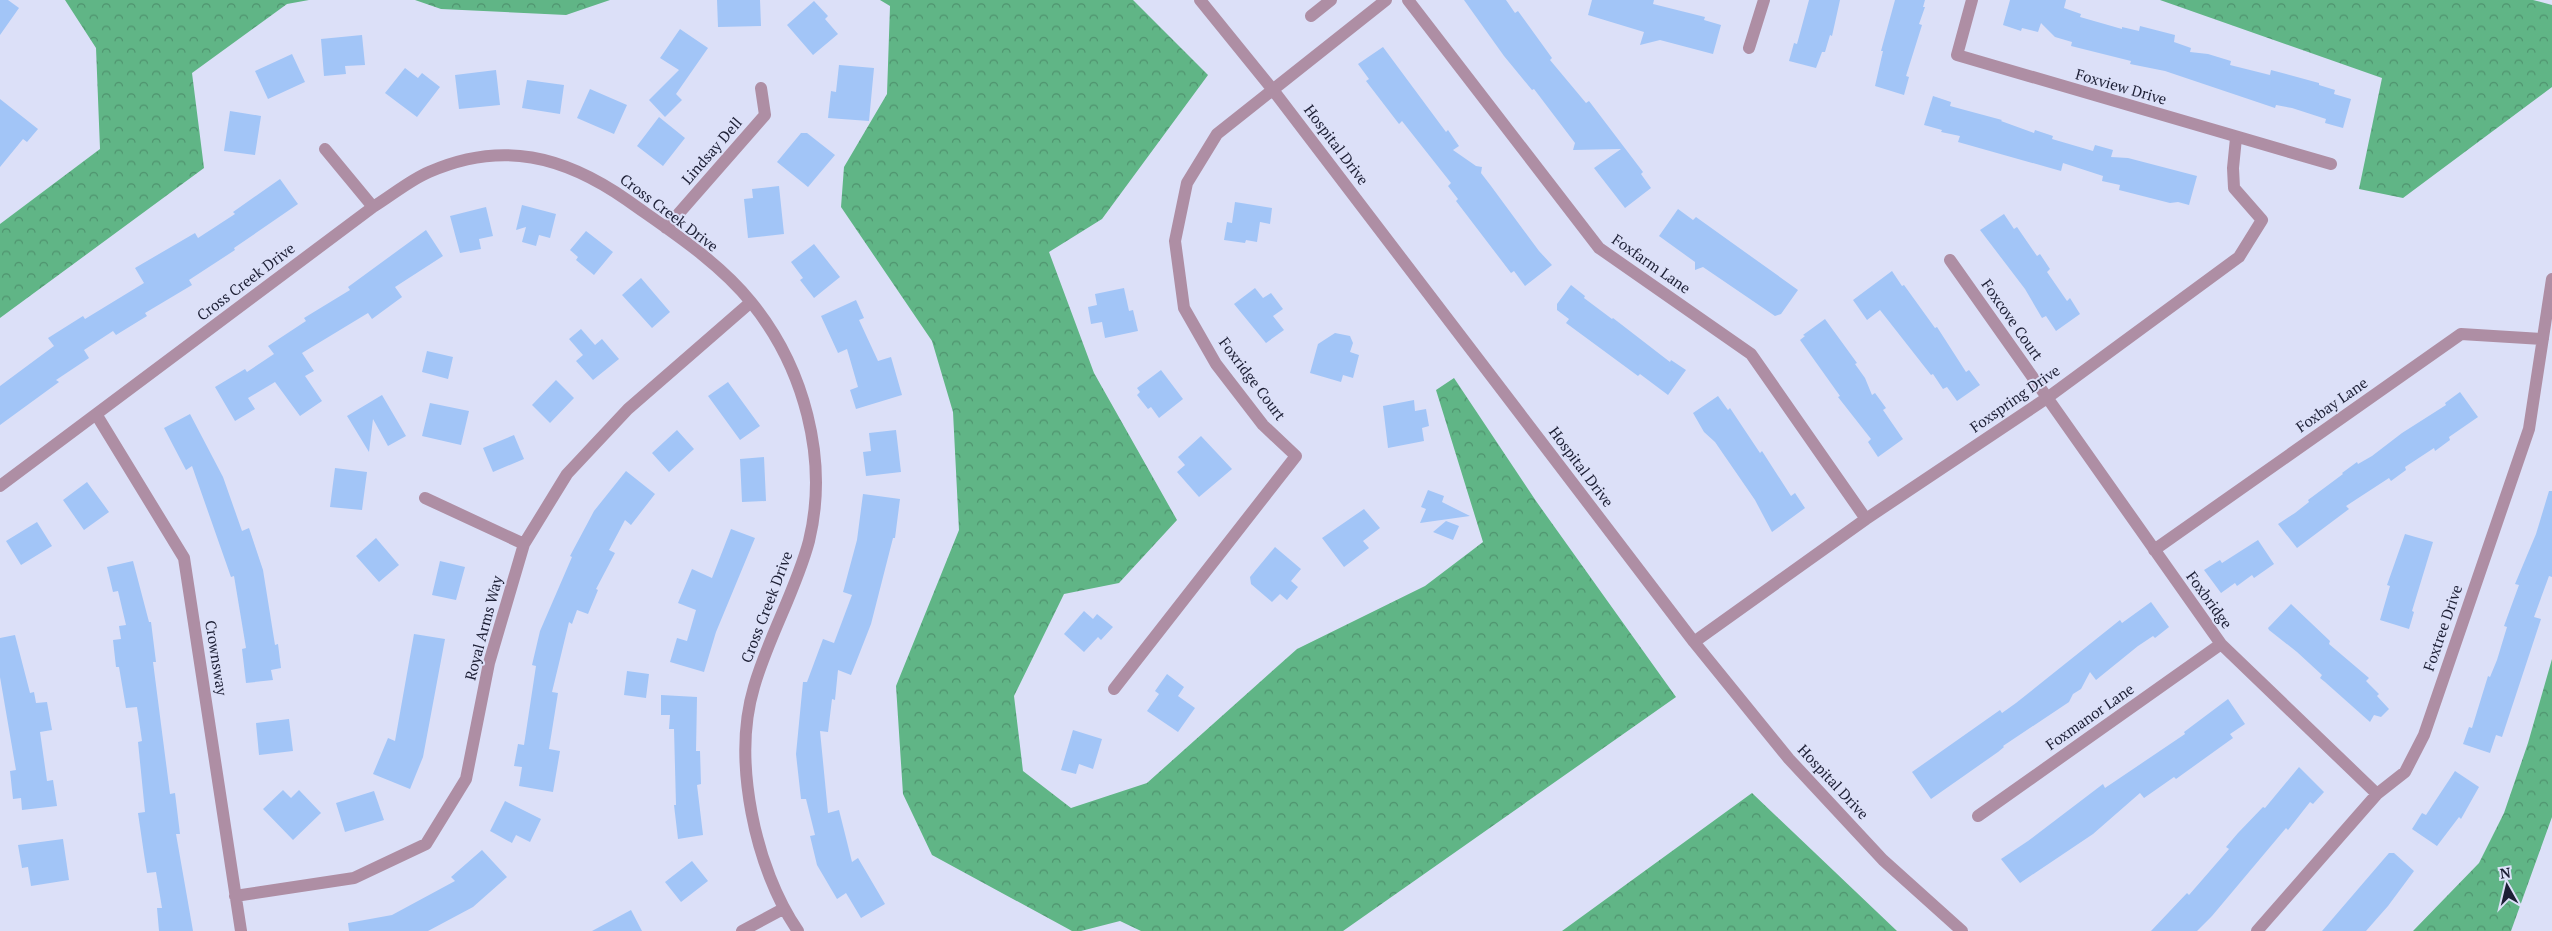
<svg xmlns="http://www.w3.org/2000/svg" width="2552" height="931" font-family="'PT Serif',serif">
<defs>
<pattern id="forest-crowns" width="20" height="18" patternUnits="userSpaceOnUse" patternTransform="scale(1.25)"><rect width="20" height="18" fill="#60b586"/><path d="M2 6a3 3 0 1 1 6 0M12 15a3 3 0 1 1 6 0" fill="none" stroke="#4f936e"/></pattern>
</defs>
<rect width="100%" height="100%" fill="#dce0f8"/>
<path fill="url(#forest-crowns)" d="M65,0H309L287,4L192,73L204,168L0,318V224L100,149L96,48Z
M415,0H610L566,15L441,9Z
M880,0H1133L1208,75L1102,219L1049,252L1094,373L1177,520L1119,583L1064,594L1014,696L1023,771L1071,808L1147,783L1297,649L1425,586L1483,542L1436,390L1454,378L1536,501L1676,697L1343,931H1141L1120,921L1081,931H1072L932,855L903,794L896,686L959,530L953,412L932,341L841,207L844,167L887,94L890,6Z
M2160,0H2533L2552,5V87L2403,198L2359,189L2382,78Z
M2552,659V817L2511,931H2413L2479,863L2504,813L2528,743Z
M1752,793L1897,931H1562Z"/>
<path fill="#a2c5f7" d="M0,0H8L19,8L0,35Z
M717,0H760L761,26L718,27Z
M1464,0H1506L1515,13L1518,11L1552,58L1550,60L1586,103L1589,101L1643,172L1641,174L1651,188L1625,208L1594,168L1621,149L1573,150L1575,143L1534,89L1532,90L1504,56Z
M1592,0H1654L1653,4L1705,17L1704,20L1721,25L1713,54L1660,40L1640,45L1644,32L1588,15Z
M1809,0H1840L1832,36L1830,35L1825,52H1822L1816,68L1789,61L1794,43L1797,44Z
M1895,0H1925L1923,7H1925L1919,24L1922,25L1906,76L1909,77L1904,95L1875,86L1883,51H1881Z
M2010,0H2066L2064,8L2081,14L2080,17L2122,29V27L2139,31L2140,26L2175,35L2174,42L2191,48L2190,52L2208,54L2231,61L2230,65L2270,75L2271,70L2319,83V85L2335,90L2334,94L2351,99L2343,128L2325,123L2326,119L2292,108L2276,105L2275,108L2165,71L2130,64L2131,61L2071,46L2072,42L2055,37L2041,23L2038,32L2022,28L2021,31L2003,25Z
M814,1L828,16L825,19L838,34L813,55L787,25Z
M680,29L708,48L676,94L682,100L665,117L649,100L679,70L660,58Z
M362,35L365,65L345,66L346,74L324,76L321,39Z
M1383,47L1446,132L1448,130L1459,146L1453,150L1476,166L1482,167L1481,173L1491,186L1539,251L1552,265L1525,286L1514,271L1511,273L1456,201L1458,199L1448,186L1451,183L1402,121L1399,124L1366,81L1369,79L1358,64Z
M292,54L305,82L268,99L255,71Z
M839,65L874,68L869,121L828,118L831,91L836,92Z
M405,68L418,78L422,73L440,87L417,117L385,93Z
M496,70L500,105L459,109L455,75Z
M527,80L564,85L560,114L522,108Z
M590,89L627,105L614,134L577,118Z
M1933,96L1951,102L1950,106L2002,120L2001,121L2034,133L2035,130L2053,136L2052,139L2093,151L2095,145L2113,150L2111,157L2128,158L2197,176L2189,205L2178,202L2170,203L2119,190L2120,185L2102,181L2103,176L2063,163L2061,171L1958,142L1960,136L1941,132L1942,130L1924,125Z
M0,99L38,129L27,142L23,139L0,167Z
M230,111L261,116L255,155L224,151Z
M659,117L685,138L663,166L637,146Z
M801,133H807L835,155L808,187L777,162Z
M280,179L298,204L234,248L235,250L189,280L192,285L145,313L147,316L116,335L113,331L84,350L89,358L56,380L59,382L0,425V386L54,346L48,338L83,316L85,319L144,283L135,268L195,233L198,238L235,214L233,212Z
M779,186L784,234L748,238L744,199L753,198L752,189Z
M1235,202L1272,208L1270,224L1260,222L1257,242L1246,240L1245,243L1224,240L1227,222L1232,223Z
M522,205L556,214L550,238L539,235L536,246L522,242L526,227L516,230Z
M486,207L493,236L479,239L481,249L460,253L450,216Z
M1678,209L1693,220L1696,217L1798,290L1781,314L1775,316L1703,267L1695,270V262L1659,236Z
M2004,214L2014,229L2017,227L2037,256L2040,254L2050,269L2047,272L2056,285L2067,301L2070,298L2080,314L2056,331L2046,316L2042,318L2025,289L1980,230Z
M426,230L443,256L395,287L402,297L372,319L368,313L302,353L314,371L305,376L322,401L300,416L275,382L248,398L255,409L235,421L215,387L245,369L247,372L274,354L268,346L306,321L304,318L350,290L348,287Z
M586,231L613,252L594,275L576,260L578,257L570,250Z
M814,244L840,277L814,298L800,280L803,278L791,262Z
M1892,271L1902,286L1904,285L1935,328L1937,327L1966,372L1969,370L1980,385L1957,401L1947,387L1943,389L1933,374L1931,375L1880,310L1867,320L1853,300Z
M641,278L670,312L652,328L622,295Z
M1571,285L1585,296L1584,298L1612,319L1613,318L1670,362L1671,360L1686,370L1668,395L1640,374L1638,376L1566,323L1569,319L1557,310V304Z
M1124,288L1129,311L1133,310L1138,331L1105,338L1102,322L1091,324L1088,307L1097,305L1095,294Z
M1255,288L1263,298L1271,293L1283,309L1273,316L1284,330L1266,343L1234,304Z
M856,300L864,318L859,320L878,361L891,357L902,395L856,409L850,390L858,387L847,349L838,353L821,316Z
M1825,319L1857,363L1855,364L1865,378L1872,395L1875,393L1886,408L1883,410L1903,439L1878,457L1868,442L1871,439L1838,397L1840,396L1800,340L1805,336L1803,335Z
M581,329L595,345L602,339L619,359L593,380L576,361L583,355L569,339Z
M1335,333L1350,336L1353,343L1350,352L1359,355L1353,378L1343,375L1341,382L1310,373L1318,344Z
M427,351L453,357L448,379L422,372Z
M1161,370L1183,399L1159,418L1151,407L1148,409L1137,395L1140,392L1137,388Z
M556,380L574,398L550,423L532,405Z
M728,382L760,426L740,440L708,396Z
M2460,392L2478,417L2449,437L2450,440L2435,451L2434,448L2405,467L2406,470L2391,481L2389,478L2346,506L2349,509L2297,548L2278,524L2295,513L2309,502L2308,500L2343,474L2342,473L2357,462L2358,464L2372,456L2402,433L2446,405L2445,403Z
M382,395L406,436L388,446L373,419L369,452L347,416Z
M1718,396L1728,410L1730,408L1760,453L1762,451L1791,496L1795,493L1805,508L1772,532L1755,500L1715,442L1704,432L1693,413Z
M1414,400L1415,411L1426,409L1429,426L1422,428L1424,441L1388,448L1383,406Z
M430,403L469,411L461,445L422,436Z
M190,414L223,477L242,531L249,528L263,570L275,645L278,644L281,668L271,670L273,680L246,683L242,649L246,648L234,576L231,577L192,466L186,470L164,428Z
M677,430L694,449L669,472L652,453Z
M896,430L901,472L866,476L863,452L871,451L869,433Z
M514,435L524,459L493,472L483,448Z
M1201,436L1232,469L1199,497L1177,472L1185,465L1178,457Z
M764,457L766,501L742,502L740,459Z
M335,468L367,472L362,510L330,507Z
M626,471L655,494L631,525L625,520L609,550L615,553L596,589L598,590L588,614L577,610L572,624L569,622L552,692L558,693L549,749L560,751L553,792L519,786L522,767L514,766L518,744L524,745L536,666L532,665L540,631L572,557L570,556L594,511Z
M87,482L109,512L84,530L63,500Z
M1428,490L1444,496L1442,502L1470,516L1420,523L1426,509L1421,507Z
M2549,491H2552V577L2549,576L2534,617L2541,619L2502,737L2496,735L2490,753L2463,744L2469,727L2472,728L2488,676L2490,677L2497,660L2507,627L2504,626L2519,585L2515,584L2536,534Z
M863,494L900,499L895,538H893L871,624L851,675L838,670L835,700L832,699L828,732L820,731L828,813L839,810L852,862L858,858L885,904L861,918L846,893L837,899L817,865L810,836L815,835L806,799H801L796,754L803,682H807L823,639L834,643L852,595L843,592L857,540Z
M1364,509L1380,528L1363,541L1369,548L1344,567L1322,538Z
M1446,521L1459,526L1453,540L1433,532Z
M37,522L52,546L21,565L6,541Z
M731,529L755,538L716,632L704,672L670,662L677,638L687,641L696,610L678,603L692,569L712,578Z
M2405,534L2433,542L2412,611L2414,612L2409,629L2380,620L2390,586L2387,585Z
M376,538L399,565L379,582L356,556Z
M2258,540L2274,564L2254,578L2252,575L2237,586L2235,583L2221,593L2204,570L2220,560L2222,563Z
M1275,547L1301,569L1291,581L1298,587L1287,600L1280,594L1272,602L1251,584L1250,577Z
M133,561L149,622H151L156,662H153L170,794L175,793L180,834H176L193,931H159L157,908H162L156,872L147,873L144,854L138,813L145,812L138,742L142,741L137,707L126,708L119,667H116L113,640L121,639L119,626L126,625L118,591L113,592L107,567Z
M440,561L465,567L456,600L432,595Z
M2151,602L2169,627L2155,638L2153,636L2138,646L2096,680L2090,672L2081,689L2073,694L2069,702L2003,746L2004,747L1998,752L1931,799L1912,772L2000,710L2002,713L2016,703L2120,620L2122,623Z
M2291,604L2330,641L2329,644L2369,678L2366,681L2379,694L2377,696L2389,709L2381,717L2374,715L2370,722L2325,682L2320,678L2322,675L2297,652L2269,630L2268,628Z
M1084,611L1093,619L1097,614L1113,627L1101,640L1098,637L1084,652L1064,634Z
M414,634L445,639L423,757L410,789L373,774L388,738L395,741Z
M15,635L30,693L34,692L36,703L47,702L52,730L40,732L47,781L53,780L57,806L22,810L21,798L13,799L10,771L16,770L0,677V638Z
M627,671L649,674L646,698L624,695Z
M1167,674L1184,687L1178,696L1195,708L1178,732L1147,711L1159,694L1155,691Z
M661,695L697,697L696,751H700L701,784L697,785L703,835L678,839L674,805H676L674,729H669L670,715H661Z
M2228,699L2245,724L2230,734L2233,738L2176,779L2174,777L2144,798L2140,793L2093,834L2020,883L2001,859L2028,841L2103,784L2105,788L2185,734L2184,732Z
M289,719L293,751L259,755L256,723Z
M1073,730L1102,739L1093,769L1079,764L1076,774L1061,770Z
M2299,767L2324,792L2313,804L2310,802L2288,830L2286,828L2212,916L2197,931H2151L2187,893L2189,895L2229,849L2226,847L2238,833L2263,807L2265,808Z
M2455,771L2479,787L2461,819L2459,817L2437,846L2412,829L2422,813L2426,815Z
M283,790L291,798L299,790L321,813L293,840L263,809Z
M374,791L384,820L345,832L336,803Z
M505,801L541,819L530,842L516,835L512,843L490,831Z
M63,839L69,880L31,886L28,867L22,868L18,845Z
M482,850L507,877L473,907L428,931H349L348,923L392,915L455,881L451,877Z
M2389,853H2394L2414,871L2388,906L2366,931H2322Z
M692,861L708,881L681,902L665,882Z
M631,910L642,931H592Z"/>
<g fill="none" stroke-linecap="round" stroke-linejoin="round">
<path stroke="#ae8ea4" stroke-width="12" d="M1200,0L1273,90L1694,642L1789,759L1883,860L1962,931
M1408,0L1599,248L1751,354L1866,519
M1972,0L1957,55L2331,164
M1311,16L1331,0
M1749,48L1764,0
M325,149L373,207
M666,228L765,115L761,88
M1950,260L2221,644L2377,794
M96,414L184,558L241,931
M0,486L373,207C391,196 410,180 429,172C502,140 564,156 627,200C669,230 718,261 751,302C804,367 829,459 809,541C796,590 768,638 754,687C732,760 755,869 798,931
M425,498L524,544
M2154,550L2461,334L2543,339
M1694,642L1866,519L2047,398L2239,257L2262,220L2234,188L2233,168L2236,138
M1114,689L1296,456L1263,425L1216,364L1184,308L1175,241L1187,183L1217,134L1386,0
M1978,816L2221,644
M235,896L354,878L426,844L466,779L489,663L524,544L567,474L628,409L751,302
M742,931L783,909
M2257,931L2377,794L2405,772L2424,735L2529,429L2552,279"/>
</g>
<g text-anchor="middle" stroke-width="4" stroke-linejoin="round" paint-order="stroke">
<g font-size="15" fill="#1d1f35" stroke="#dce0f8">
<text transform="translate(2121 87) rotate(16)" y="5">Foxview Drive</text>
<text transform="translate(1336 145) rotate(53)" y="5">Hospital Drive</text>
<text transform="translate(712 151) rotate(-49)" y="5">Lindsay Dell</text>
<text transform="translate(669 213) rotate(37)" y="5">Cross Creek Drive</text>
<text transform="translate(1651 264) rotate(35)" y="5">Foxfarm Lane</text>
<text transform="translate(246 282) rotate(-37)" y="5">Cross Creek Drive</text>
<text transform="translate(2012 320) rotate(55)" y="5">Foxcove Court</text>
<text transform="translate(1252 379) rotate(53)" y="5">Foxridge Court</text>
<text transform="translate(2015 399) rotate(-35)" y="5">Foxspring Drive</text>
<text transform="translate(2332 405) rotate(-35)" y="5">Foxbay Lane</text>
<text transform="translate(1581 467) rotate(53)" y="5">Hospital Drive</text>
<text transform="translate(2209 600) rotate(54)" y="5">Foxbridge</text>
<text transform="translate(767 607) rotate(-69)" y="5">Cross Creek Drive</text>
<text transform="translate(484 628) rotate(-75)" y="5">Royal Arms Way</text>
<text transform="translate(2443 628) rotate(-71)" y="5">Foxtree Drive</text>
<text transform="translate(216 658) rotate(81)" y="5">Crownsway</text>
<text transform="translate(2090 717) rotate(-35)" y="5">Foxmanor Lane</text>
<text transform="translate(1833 782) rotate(47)" y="5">Hospital Drive</text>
</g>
</g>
<g transform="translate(2507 886) rotate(352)" stroke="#dce0f8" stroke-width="4" paint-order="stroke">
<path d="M0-4L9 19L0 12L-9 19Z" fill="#1d1f35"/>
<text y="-8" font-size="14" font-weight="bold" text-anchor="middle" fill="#1d1f35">N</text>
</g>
</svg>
